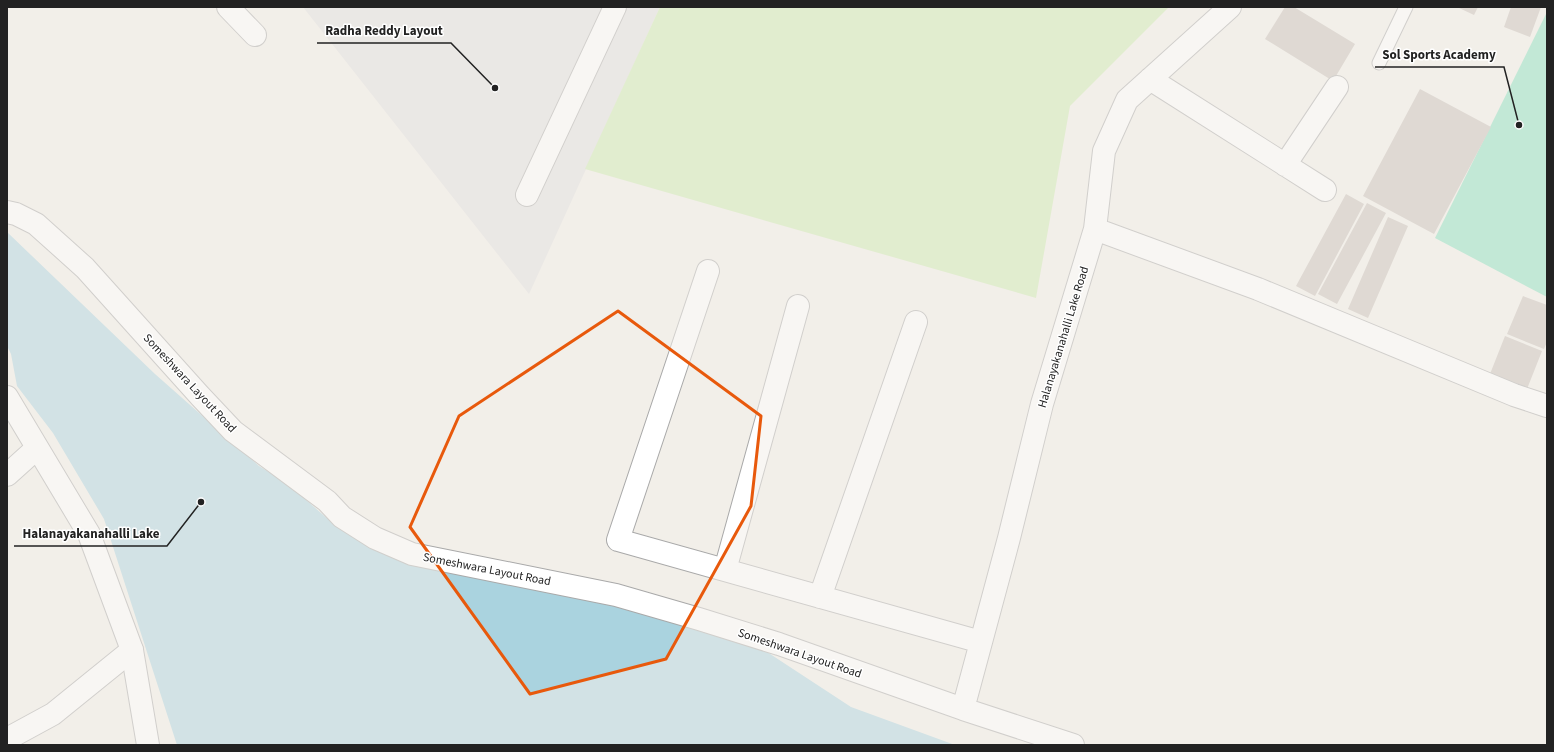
<svg xmlns="http://www.w3.org/2000/svg" width="1554" height="752" font-family="'Source Sans 3',sans-serif">
<rect width="100%" height="100%" fill="#f2efe9"/>
<path fill="#e0dfdf" d="M303,7H660L529,294Z"/>
<path fill="#cdebb0" d="M660,7H1169L1070,106L1036,298L585,169Z"/>
<path fill="#88e0be" d="M1547,12V297L1435,238Z"/>
<path fill="#aad3df" d="M7,232L155,374L259,466L288,484L338,528L372,548L664,618L764,650L851,707L955,745H177L104,519L53,433L17,386L11,354L7,346Z"/>
<path fill="#c7bfb8" d="M1285,7H1294L1355,44L1333,81L1265,39Z
M1457,7H1478L1474,15Z
M1511,7H1541L1530,37L1504,27Z
M1420,89L1491,127L1434,234L1363,196Z
M1346,194L1364,204L1315,296L1296,286Z
M1367,203L1386,213L1337,304L1318,294Z
M1388,217L1408,226L1368,318L1348,309Z
M1523,296L1547,305V342L1544,349L1507,334Z
M1505,336L1542,351L1527,389L1490,374Z"/>
<g fill="none" stroke-linecap="round" stroke-linejoin="round">
<defs>
<path id="service" d="M1379,63L1406,7"/>
<path id="minor" d="M228,7L255,35
M1150,79L1325,190
M1285,165L1337,87
M527,195L615,7
M7,212L16,214L36,224L85,268L200,396L233,431L327,501L342,517L375,538L412,554L616,595L699,619L779,644L963,709L1073,745
M1095,229L1258,289L1514,395L1547,406
M708,271L618,540L981,642
M7,475L37,448
M725,570L798,306
M820,597L916,322
M963,709L1009,538L1042,404L1095,229L1104,151L1127,100L1230,7
M7,739L53,714L132,650"/>
<path id="tertiary" d="M7,397L89,534L132,650L148,745"/>
</defs>
<use href="#service" stroke="#a9a9a9" stroke-width="15"/>
<use href="#minor" stroke="#a9a9a9" stroke-width="24"/>
<use href="#tertiary" stroke="#a9a9a9" stroke-width="24"/>
<use href="#service" stroke="#fff" stroke-width="13"/>
<use href="#minor" stroke="#fff" stroke-width="22"/>
<use href="#tertiary" stroke="#fff" stroke-width="22"/>
</g>
<path d="M0 0H1554V752H0ZM618,311L761,416L751,506L666,659L530,694L410,527L459,416Z" fill="#f2efe9" fill-opacity=".55" fill-rule="evenodd"/>
<path fill="none" stroke="#e8590c" stroke-width="3" stroke-linejoin="round" d="M618,311L761,416L751,506L666,659L530,694L410,527L459,416Z"/>
<g text-anchor="middle" stroke-width="3" stroke-linejoin="round" paint-order="stroke">
<g font-size="12" fill="#222" stroke="#fff">
<text transform="translate(1063 337) rotate(-73)" y="4">Halanayakanahalli Lake Road</text>
<text transform="translate(190 383) rotate(47)" y="4">Someshwara Layout Road</text>
<text transform="translate(487 569) rotate(11)" y="4">Someshwara Layout Road</text>
<text transform="translate(800 653) rotate(19)" y="4">Someshwara Layout Road</text>
</g>
</g>
<path fill="none" stroke="#222" stroke-width="1.5" d="M495 88L451 43H317M1519 125L1504 67H1375M201 502L167 546H14"/>
<g fill="#222" stroke="#fff" stroke-width="1.5">
<circle cx="495" cy="88" r="4"/>
<circle cx="1519" cy="125" r="4"/>
<circle cx="201" cy="502" r="4"/>
</g>
<g font-size="13" text-anchor="middle" font-weight="bold" fill="#222" stroke="#fff" stroke-width="3" stroke-linejoin="round" paint-order="stroke">
<text x="384" y="35">Radha Reddy Layout</text>
<text x="1439" y="59">Sol Sports Academy</text>
<text x="91" y="538">Halanayakanahalli Lake</text>
</g>
<rect width="1554" height="752" fill="none" stroke="#222222" stroke-width="16"/>
</svg>
